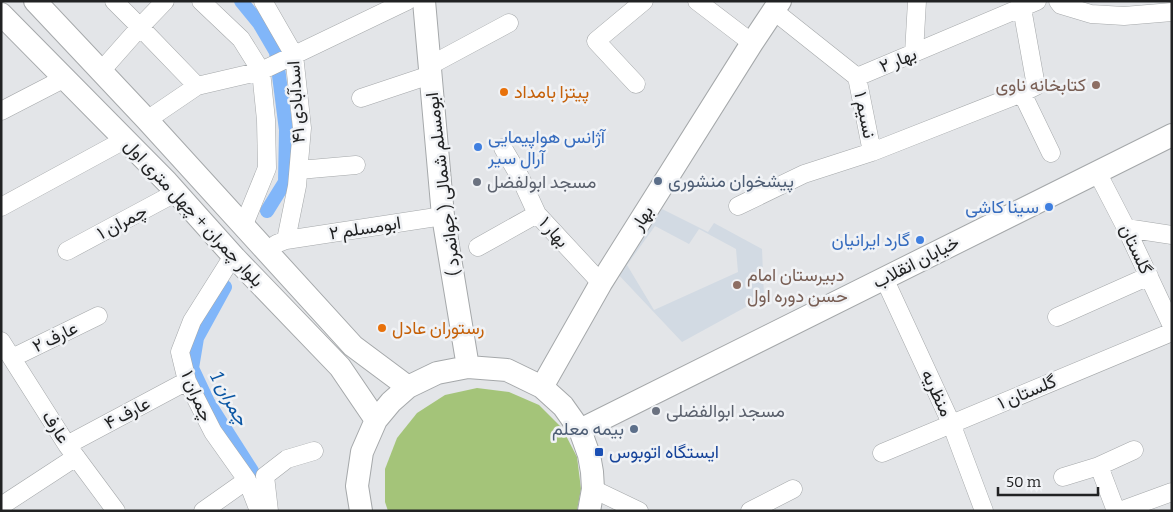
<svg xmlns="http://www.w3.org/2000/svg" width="1173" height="512" font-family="Bitter,Vazirmatn,serif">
<rect width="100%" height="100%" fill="#e3e5e8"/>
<path fill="#d2dae3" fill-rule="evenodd" d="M662,209L708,232L714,223L762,249L764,297L682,342L616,272ZM655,226L689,244L699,229L736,249L738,272L654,310L627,265Z"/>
<path fill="#a4c479" d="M477,388L509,392L539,405L562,428L577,457L581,489L577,511H388L385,502V469L397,438L417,413L445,395Z"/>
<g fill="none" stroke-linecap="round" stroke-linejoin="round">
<path stroke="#81b6f9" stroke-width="14" d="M241,1L259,23L276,52L286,130L285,182L267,211
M225,287L197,338L192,368L208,402L252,471"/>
<defs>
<path id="minor" d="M114,1L140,27L197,86
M201,1L241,39L261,71L266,120L267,168L243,227
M263,1L294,55L302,128L297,186L286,240
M697,1L752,43
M1058,1L1061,5L1091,14L1124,16L1172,12
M774,11L857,77L1037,1
M914,53L917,1
M429,66L509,23
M102,70L140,27L165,1
M857,77L872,152
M636,84L596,41L644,1
M1022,93L1051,153
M361,98L430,75
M1,111L65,78
M147,120L197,86L261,71L407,1
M503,148L520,177L537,214L601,283
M299,170L356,165
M1097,172L1126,228L1172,326
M738,206L804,174L872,152L1022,93L1036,86L1022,8
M1,207L126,139
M1126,228L1172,235
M276,244L286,240L443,216
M478,247L537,214
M67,251L177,192
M233,256L192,321L180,352L187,381L213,432L247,480L259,511
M884,278L951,423L984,511
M1057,317L1149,276
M1,341L67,445L116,511
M12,358L98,316
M67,445L187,381
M882,453L1172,332
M1063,477L1099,466
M593,489L639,511
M1,506L76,457
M203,511L247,480
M269,511L265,476L287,459L314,451
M750,511L793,489
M1116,511L1099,466L1134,450
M1120,511L1172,492"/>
<path id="major" d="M35,1L147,120L353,346L408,387
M424,1L443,216L468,367
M1,14L167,182L235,258L340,367L376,420
M542,387L601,283L752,43L780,1
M580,430L1172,135
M361,511L357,486L362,452L376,420L391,402L408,387L437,373L468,367L507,370L542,387L563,406L580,430L589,455L592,472L593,489L589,511"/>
</defs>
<use href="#minor" stroke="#a5a8aa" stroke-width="19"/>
<use href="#major" stroke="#a5a8aa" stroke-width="24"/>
<use href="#minor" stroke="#fff" stroke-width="18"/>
<use href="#major" stroke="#fff" stroke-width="22"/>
</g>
<g fill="#8d6e63" stroke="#f0f2f5" stroke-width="2">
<circle cx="1096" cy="85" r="5"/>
<circle cx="737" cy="285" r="5"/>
</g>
<g fill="#e8710a" stroke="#f0f2f5" stroke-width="2">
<circle cx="504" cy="92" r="5"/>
<circle cx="382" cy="328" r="5"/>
</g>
<g fill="#3f7fe0" stroke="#f0f2f5" stroke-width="2">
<circle cx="478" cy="147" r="5"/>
<circle cx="1049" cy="207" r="5"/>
<circle cx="920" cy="240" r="5"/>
</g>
<g fill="#5c6f8a" stroke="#f0f2f5" stroke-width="2">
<circle cx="658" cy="181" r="5"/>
<circle cx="634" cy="429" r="5"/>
</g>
<g fill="#6b7280" stroke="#f0f2f5" stroke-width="2">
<circle cx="477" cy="182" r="5"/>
<circle cx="656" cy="411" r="5"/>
</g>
<rect fill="#1a4fb4" stroke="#f0f2f5" stroke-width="2" x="594" y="447" width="10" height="10" rx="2.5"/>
<g text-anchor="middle" stroke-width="5" stroke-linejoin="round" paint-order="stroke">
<g font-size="18" fill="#212223" stroke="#f0f2f5">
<text transform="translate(898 60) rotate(-22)" y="6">بهار ۲</text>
<text transform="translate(296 102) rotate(-94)" y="6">اسدآبادی ۴۱</text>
<text transform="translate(865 115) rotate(78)" y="6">نسیم ۱</text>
<text transform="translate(443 184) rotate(-97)" y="6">ابومسلم شمالی ( جوانمرد )</text>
<text transform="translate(194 213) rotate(47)" y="6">بلوار چمران + چهل متری اول</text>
<text transform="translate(642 218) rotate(-58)" y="6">بهار</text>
<text transform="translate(122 222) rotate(-28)" y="6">چمران ۱</text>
<text transform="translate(365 228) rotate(-9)" y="6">ابومسلم ۲</text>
<text transform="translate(554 232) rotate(48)" y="6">بهار ۱</text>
<text transform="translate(1136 249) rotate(65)" y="6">گلستان</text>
<text transform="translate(916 262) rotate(-27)" y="6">خیابان انقلاب</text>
<text transform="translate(55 337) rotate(-26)" y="6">عارف ۲</text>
<text transform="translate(1027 392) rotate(-23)" y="6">گلستان ۱</text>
<text transform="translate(937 393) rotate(65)" y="6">منظریه</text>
<text transform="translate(197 396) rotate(67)" y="6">۱ چمران</text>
<text transform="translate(127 413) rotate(-28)" y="6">عارف ۴</text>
<text transform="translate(56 427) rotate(57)" y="6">عارف</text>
</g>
<g font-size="18" fill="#785e54" stroke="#f0f2f5" text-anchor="end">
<text x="1086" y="91">کتابخانه ناوی</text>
<text x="747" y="281" text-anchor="start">دبیرستان امام<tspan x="747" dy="21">حسن دوره اول</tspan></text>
</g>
<g font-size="18" fill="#c56008" stroke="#f0f2f5" text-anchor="start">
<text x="514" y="98">پیتزا بامداد</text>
<text x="392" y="334">رستوران عادل</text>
</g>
<g font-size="18" fill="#366cbe" stroke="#f0f2f5" text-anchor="end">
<text x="488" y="143" text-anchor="start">آژانس هواپیمایی<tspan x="488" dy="21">آرال سیر</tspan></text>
<text x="1039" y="213">سینا کاشی</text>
<text x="910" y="246">گارد ایرانیان</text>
</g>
<g font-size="18" fill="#4e5e75" stroke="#f0f2f5" text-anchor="start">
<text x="668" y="187">پیشخوان منشوری</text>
<text x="624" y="435" text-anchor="end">بیمه معلم</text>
</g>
<g font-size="18" fill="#5b616d" stroke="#f0f2f5" text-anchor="start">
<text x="487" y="188">مسجد ابولفضل</text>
<text x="666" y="417">مسجد ابوالفضلی</text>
</g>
<g font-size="18" fill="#164399" stroke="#f0f2f5" text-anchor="start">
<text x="609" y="458">ایستگاه اتوبوس</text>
</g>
<g font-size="19" font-style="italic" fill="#0a56a3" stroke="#f0f2f5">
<text transform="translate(230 398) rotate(61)" y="7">چمران 1</text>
</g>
</g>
<rect width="1173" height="512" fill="none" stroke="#212223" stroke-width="5"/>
<path d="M998 487v8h100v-8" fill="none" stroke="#212223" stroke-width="2.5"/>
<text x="1006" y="487" font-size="15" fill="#212223" stroke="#f0f2f5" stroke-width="4" paint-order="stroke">50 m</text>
</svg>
